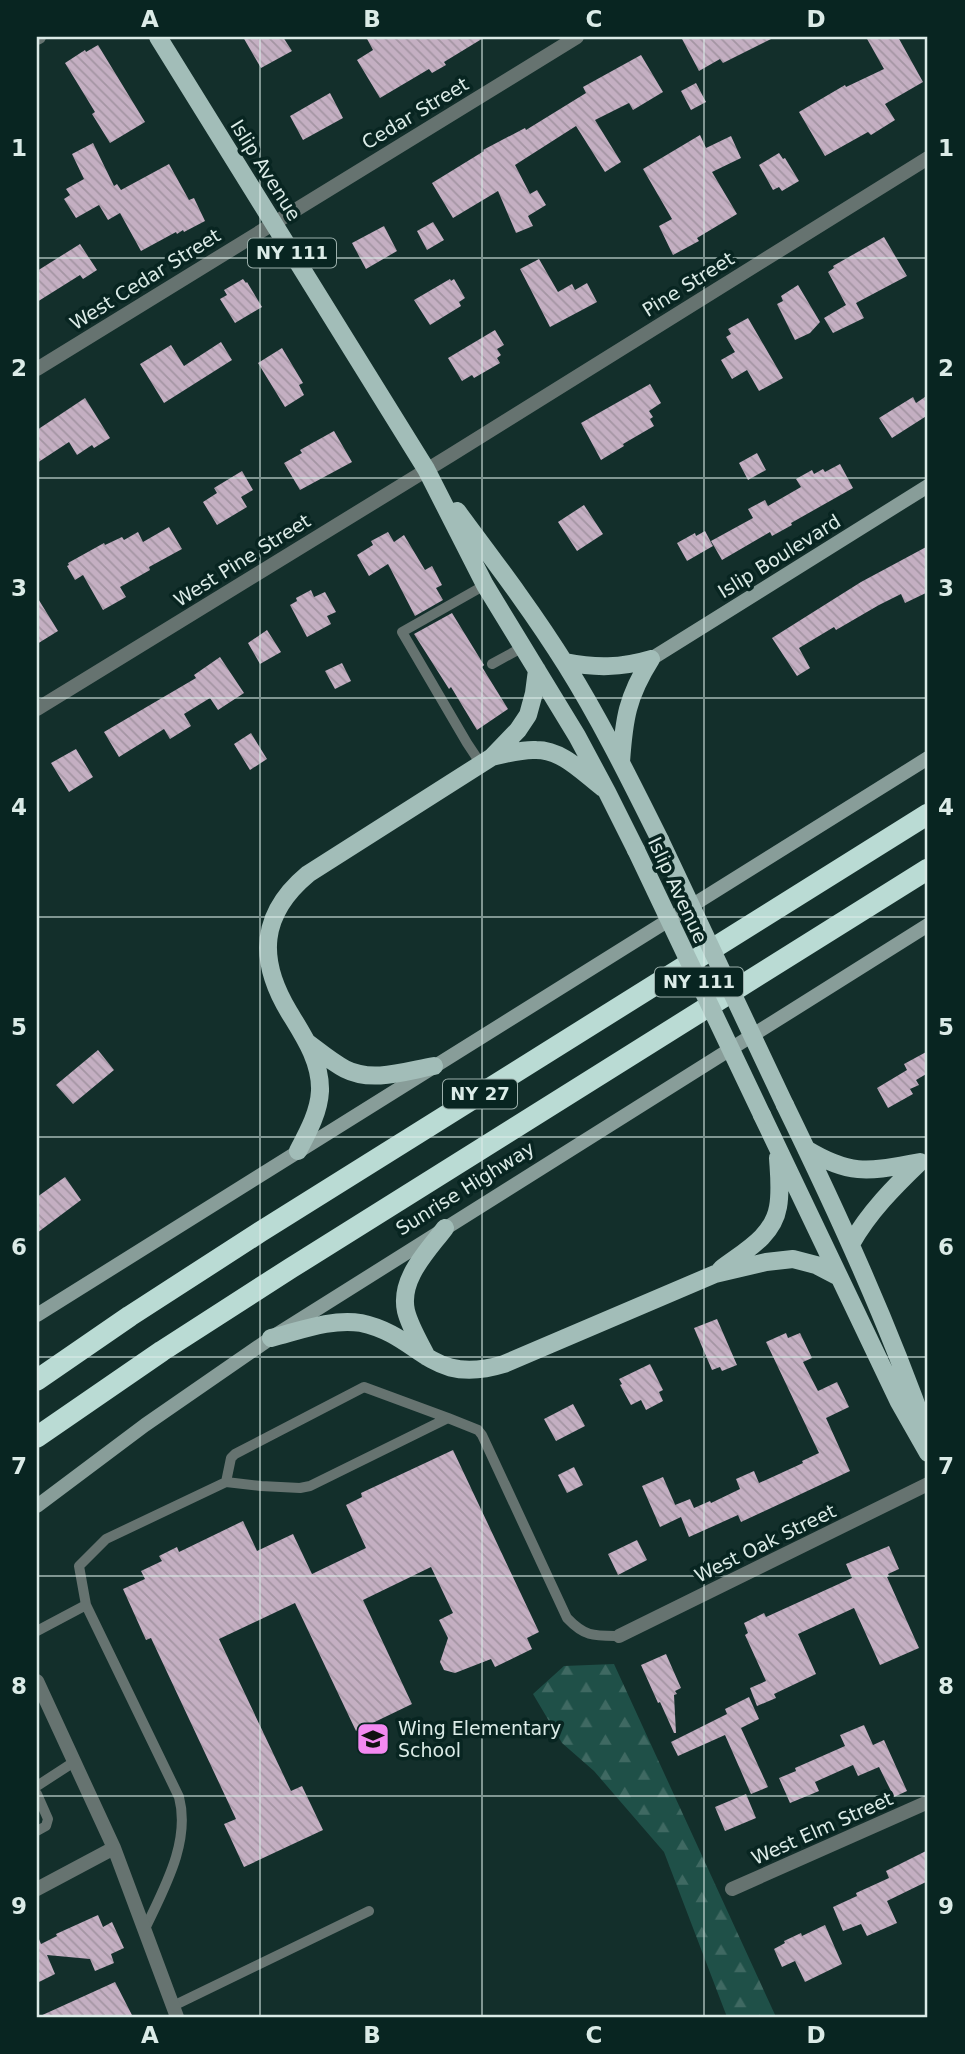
<svg xmlns="http://www.w3.org/2000/svg" width="965" height="2054" font-family="'DejaVu Sans',sans-serif">
<defs>
<pattern id="forest-firs" width="22" height="20" patternUnits="userSpaceOnUse" patternTransform="scale(1.75)"><rect width="22" height="20" fill="#1f5048"/><path d="M5 1l3.5 6h-7zM16 11l3.5 6h-7z" fill="#3f6962"/></pattern>
<pattern id="building-back-hatch" width="6" height="6" patternUnits="userSpaceOnUse" patternTransform="scale(1.75)"><rect width="6" height="6" fill="#c4afc2"/><path d="M-1 5l2 2M0 0l6 6M5-1l2 2" fill="none" stroke="#a495a3"/></pattern>
</defs>
<rect width="100%" height="100%" fill="#132f2b"/>
<path fill="url(#forest-firs)" d="M614,1664L776,2017H727L664,1852L594,1771L562,1743L533,1694L564,1666Z"/>
<path fill="url(#building-back-hatch)" d="M243,37H283L292,51L261,68Z
M366,37H485L444,62L446,65L432,73L429,69L380,98L357,60L373,50Z
M681,37H775L723,63L720,59L699,71Z
M866,37H898L923,82L885,104L895,120L871,135L868,132L825,156L799,112L845,85L846,87L884,69Z
M98,45L145,122L110,143L92,114L95,112L65,63L85,50L86,52Z
M641,55L663,92L633,110L629,103L595,120L621,162L605,172L576,126L515,165L530,194L537,190L546,205L528,216L533,226L516,233L498,191L453,218L432,183L484,151L483,150L525,128L526,130L586,93L583,87Z
M696,83L706,102L691,110L681,91Z
M330,93L343,118L303,140L290,116Z
M700,135L706,148L731,136L741,158L712,172L737,214L697,238L699,241L673,255L659,226L672,219L643,169Z
M93,143L114,186L117,184L121,190L169,164L189,200L194,198L205,221L184,232L183,230L177,234L176,232L141,251L120,213L108,220L99,205L76,218L64,199L70,195L66,189L84,179L72,154Z
M779,153L783,159L785,158L799,181L782,191L779,187L773,190L759,165Z
M433,222L444,240L427,250L417,231Z
M384,226L397,251L366,269L352,243Z
M884,237L907,276L856,303L864,318L833,333L824,318L846,305L828,272L834,268L833,266Z
M80,244L97,270L83,279L80,275L37,302V271Z
M539,259L558,292L572,284L575,290L587,283L597,302L550,327L520,269Z
M243,279L246,283L247,282L262,307L235,323L220,299L227,295L224,290Z
M450,279L451,281L454,279L465,298L459,302L461,306L430,325L414,300Z
M798,285L820,322L810,333L795,340L777,304L783,301L781,296Z
M748,318L783,378L759,391L747,370L732,379L721,360L735,352L726,337L731,334L728,329Z
M495,330L504,345L497,349L501,355L497,358L500,363L474,378L472,375L462,381L448,358Z
M221,342L232,360L164,403L140,364L171,345L184,366Z
M282,348L303,383L299,385L304,395L285,407L258,363Z
M650,384L661,403L649,411L653,417L650,419L654,426L623,444L624,446L601,460L581,423Z
M928,395V415L892,438L879,418L913,397L916,403Z
M85,398L110,438L94,448L92,445L77,455L69,442L37,463V430Z
M334,431L352,462L300,490L284,463L302,453L300,450Z
M757,453L766,470L748,480L739,463Z
M840,464L853,488L791,523L792,525L772,536L770,532L722,560L711,541L753,518L748,509L765,500L768,506L801,487L796,479L812,470L814,474L823,469L825,472Z
M242,471L253,490L241,497L247,507L217,525L203,502L217,493L214,488Z
M584,505L603,534L577,551L558,522Z
M169,527L182,549L149,567L150,570L120,587L126,597L103,610L83,575L75,580L67,566L69,565L68,563L104,543L105,545L122,537L124,540L138,532L143,542Z
M705,531L713,546L687,561L677,543L695,533L696,536Z
M388,532L394,542L404,535L425,570L432,566L442,585L436,588L443,600L415,616L388,564L369,576L357,555L373,545L371,541Z
M928,546V592L905,603L901,594L879,605L836,630L834,627L799,648L810,668L797,676L772,638L861,582Z
M311,590L314,597L325,592L336,612L327,616L331,624L307,637L290,605L297,601L296,598Z
M37,597L58,631L37,644Z
M452,613L484,665L482,667L508,709L477,730L451,687L449,689L414,634Z
M267,630L281,652L260,664L248,643Z
M220,657L244,693L218,710L210,698L184,714L191,726L170,739L164,729L119,757L104,732L196,678L194,675Z
M342,663L351,681L335,689L325,671Z
M251,733L267,759L250,770L234,744Z
M76,749L93,777L69,792L51,763Z
M98,1050L114,1070L73,1104L56,1085Z
M928,1051V1073L916,1080L919,1085L910,1089L913,1094L888,1108L877,1088L907,1070L904,1064Z
M65,1177L81,1200L37,1233V1197Z
M717,1319L737,1365L722,1371L720,1367L712,1370L694,1328Z
M786,1333L788,1338L800,1333L812,1358L803,1362L818,1391L837,1382L849,1407L826,1418L850,1471L741,1522L738,1515L689,1537L681,1517L660,1527L642,1486L663,1477L677,1509L675,1505L690,1499L694,1508L710,1501L711,1503L740,1489L736,1479L754,1471L759,1483L803,1463L802,1461L819,1453L766,1342Z
M650,1364L663,1390L659,1392L663,1401L646,1410L641,1400L631,1405L620,1385L622,1384L619,1379Z
M573,1404L585,1426L556,1441L544,1419Z
M453,1450L539,1632L527,1638L532,1649L495,1667L491,1659L455,1673L444,1670L440,1662L448,1638L439,1620L453,1613L431,1567L363,1600L412,1704L356,1731L295,1603L219,1639L291,1791L302,1786L323,1830L244,1867L224,1824L236,1819L151,1638L146,1640L123,1589L145,1579L141,1571L162,1561L159,1556L177,1547L179,1552L243,1521L257,1551L293,1534L312,1574L366,1548L346,1505L362,1497L361,1493Z
M574,1467L583,1485L567,1493L558,1475Z
M637,1540L647,1560L618,1575L608,1554Z
M889,1546L899,1569L888,1574L889,1576L887,1577L919,1648L880,1665L854,1608L798,1634L816,1674L774,1694L776,1698L757,1706L750,1688L766,1681L745,1635L748,1633L744,1623L764,1613L766,1617L852,1578L846,1564Z
M666,1654L681,1688L675,1691L677,1694L674,1695L676,1733H674L660,1702L658,1703L641,1665Z
M749,1697L759,1719L741,1728L768,1787L751,1794L725,1735L678,1756L671,1742L727,1714L725,1709Z
M864,1725L873,1745L884,1740L907,1791L894,1797L879,1767L858,1776L853,1765L815,1782L819,1791L790,1803L779,1778L796,1771L795,1768L845,1746L840,1735Z
M746,1794L756,1818L725,1831L715,1807Z
M928,1850V1881L887,1901L897,1923L867,1936L861,1924L843,1931L833,1907L857,1896L856,1893L889,1878L886,1871Z
M98,1915L103,1927L112,1922L124,1948L111,1954L114,1963L95,1971L90,1959L47,1955L55,1974L37,1983V1934L41,1944L57,1936L56,1934Z
M825,1925L842,1964L805,1982L795,1961L782,1967L774,1949L785,1943L784,1941L801,1933L802,1936Z
M115,1982L133,2017H38Z"/>
<g fill="none" stroke-linecap="round" stroke-linejoin="round">
<path stroke="#667370" stroke-width="10" d="M492,664L523,647
M481,764L467,743L402,632L485,585
M226,1482L231,1458L235,1454L364,1387L448,1418
M86,1605L79,1566L106,1539L226,1482L261,1486L300,1488L310,1486L448,1418L478,1430L482,1435L567,1618C585,1637 594,1636 619,1636
M37,1631L86,1605L179,1797C191,1843 163,1890 144,1931
M37,1786L74,1762
M37,1794L48,1819L46,1826L37,1831
M173,2006L369,1911"/>
<path stroke="#667370" stroke-width="14" d="M37,38L39,37
M37,369L577,37
M37,709L451,455L928,158
M619,1636L928,1484
M37,1681L114,1848L177,2017
M37,1889L114,1848
M732,1889L928,1802"/>
<path stroke="#889d99" stroke-width="14" d="M651,659L928,486
M37,1315L928,758
M37,1506L145,1425L271,1338L928,925"/>
<path stroke="#a2bdb8" stroke-width="18" d="M158,37L426,469L485,585L577,736L607,792L636,850
M457,511C495,562 533,612 566,665C601,721 630,780 660,840
M565,662C595,668 621,668 651,659
M492,757C506,754 522,749 536,750C563,750 583,773 603,788
M621,762C624,719 627,697 651,659
M308,1043C320,1052 332,1062 345,1069C372,1083 406,1071 434,1066
M785,1105C838,1214 888,1323 928,1437
M762,1115L899,1402L928,1453
M806,1149C852,1177 870,1171 920,1162
M298,1151C308,1132 319,1112 320,1091C321,1061 303,1035 289,1012C257,959 260,914 308,874L492,757L518,730L528,715L534,693L537,670
M851,1244C869,1212 894,1187 920,1162
M721,1269C743,1252 773,1237 778,1207C781,1191 779,1174 778,1158
M271,1338C299,1331 332,1318 361,1323C422,1336 429,1387 504,1364L715,1274L766,1262L793,1259L816,1265L839,1277
M427,1357C420,1343 410,1327 406,1311C399,1279 427,1252 445,1228"/>
<path stroke="#badbd4" stroke-width="21" d="M37,1380L130,1316L260,1232L928,814
M37,1437L162,1351L291,1268L928,869"/>
<path stroke="#a2bdb8" stroke-width="18" d="M660,840L785,1105
M636,850L762,1115"/>
</g>
<path fill="none" stroke="#dbebe7" stroke-width="2" stroke-opacity="0.55" d="M260,37V2017M482,37V2017M704,37V2017M37,258H928M37,478H928M37,698H928M37,917H928M37,1137H928M37,1357H928M37,1576H928M37,1796H928"/>
<defs>
<symbol id="school-square" viewBox="-11 -11 22 22"><rect x="-9" y="-9" width="18" height="18" rx="4" fill="#f389f1" stroke="#082521"/><path d="M0-5L7-2L0 1L-7-2ZM-4 1L0 2.5L4 1V4Q0 6-4 4Z" fill="#111"/></symbol>
</defs>
<g fill-rule="evenodd">
<use href="#school-square" x="354" y="1720" width="38" height="38"/>
</g>
<g text-anchor="middle" stroke-width="7" stroke-linejoin="round" paint-order="stroke">
<g fill="#082521" stroke="#9cb0ac" stroke-width="2">
<rect x="248" y="238.5" width="88" height="29" rx="5"/>
<rect x="655" y="967.5" width="88" height="29" rx="5"/>
<rect x="443" y="1079.5" width="74" height="29" rx="5"/>
</g>
<g font-size="18" font-weight="bold" fill="#dbebe7">
<text x="292" y="259">NY 111</text>
<text x="699" y="988">NY 111</text>
<text x="480" y="1100">NY 27</text>
</g>
<g font-size="19" fill="#dbebe7" stroke="#082521">
<text transform="translate(415 113) rotate(-31)" y="7">Cedar Street</text>
<text transform="translate(266 170) rotate(58)" y="7">Islip Avenue</text>
<text transform="translate(145 279) rotate(-32)" y="7">West Cedar Street</text>
<text transform="translate(688 284) rotate(-32)" y="7">Pine Street</text>
<text transform="translate(779 556) rotate(-32)" y="7">Islip Boulevard</text>
<text transform="translate(242 560) rotate(-32)" y="7">West Pine Street</text>
<text transform="translate(678 890) rotate(65)" y="7">Islip Avenue</text>
<text transform="translate(465 1188) rotate(-32)" y="7">Sunrise Highway</text>
<text transform="translate(765 1543) rotate(-26)" y="7">West Oak Street</text>
<text transform="translate(822 1828) rotate(-24)" y="7">West Elm Street</text>
</g>
<g font-size="19" fill="#dbebe7" stroke="#082521" text-anchor="start">
<text x="398" y="1735">Wing Elementary<tspan x="398" dy="22">School</tspan></text>
</g>
</g>
<rect width="965" height="2054" fill="none" stroke="#082521" stroke-width="77"/>
<rect x="38" y="38" width="888" height="1978" fill="none" stroke="#dbebe7" stroke-width="2.5"/>
<g font-size="23" text-anchor="middle" font-weight="bold" fill="#dbebe7">
<text x="150" y="27">A</text>
<text x="372" y="27">B</text>
<text x="594" y="27">C</text>
<text x="816" y="27">D</text>
<text x="19" y="156">1</text>
<text x="946" y="156">1</text>
<text x="19" y="376">2</text>
<text x="946" y="376">2</text>
<text x="19" y="596">3</text>
<text x="946" y="596">3</text>
<text x="19" y="815">4</text>
<text x="946" y="815">4</text>
<text x="19" y="1035">5</text>
<text x="946" y="1035">5</text>
<text x="19" y="1255">6</text>
<text x="946" y="1255">6</text>
<text x="19" y="1474">7</text>
<text x="946" y="1474">7</text>
<text x="19" y="1694">8</text>
<text x="946" y="1694">8</text>
<text x="19" y="1914">9</text>
<text x="946" y="1914">9</text>
<text x="150" y="2043">A</text>
<text x="372" y="2043">B</text>
<text x="594" y="2043">C</text>
<text x="816" y="2043">D</text>
</g>
</svg>
